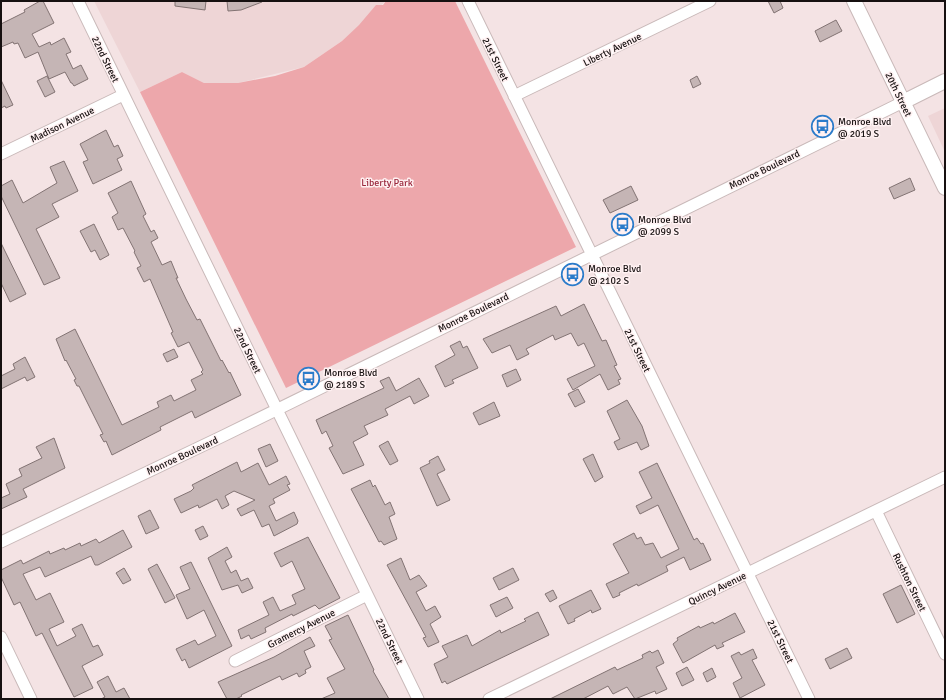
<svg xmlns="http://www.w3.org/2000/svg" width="946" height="700" font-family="Signika,sans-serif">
<rect width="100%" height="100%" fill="#f4e3e4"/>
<path fill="#eed5d6" d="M94,1H386L342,41L304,67L238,83H204L182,72L140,92Z
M945,108V152L928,116Z"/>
<path fill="#eda7ab" d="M386,1H455L576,247L286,388L140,92L182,72L204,83H238L275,76L304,67L342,41L359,25L376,5H383Z"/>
<path fill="#c5b5b5" stroke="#827373" d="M40,1H43L54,23L32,34L39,47L50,42L51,45L64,38L71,52L66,54L73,69L81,65L88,79L74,86L72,83H71L65,72L49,79L38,52L25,58L18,43L14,44L13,42L1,47V24L25,12L24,10Z
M175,1H206L205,10L175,6Z
M227,1H262V2L241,10L228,11Z
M768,1H780L783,8L774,13Z
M836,20L842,31L820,42L815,31Z
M47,76L55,92L45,97L37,81Z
M697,76L701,84L693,88L690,80Z
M1,80L13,105L6,108L5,106L1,108Z
M106,130L114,147L118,145L123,156L117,159L122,170L93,184L83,162L88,160L80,144Z
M64,161L78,191L52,204L59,217L36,229L60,278L44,285L1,196V186L12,180L23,203L57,183L50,167Z
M910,178L915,190L894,199L889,188Z
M131,181L146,214L143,216L151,232L154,230L158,238L151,242L162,265L171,261L178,278H176L186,299L197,320L200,319L221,361L222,360L229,373L230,372L241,395L195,418L192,411L160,427L161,430L112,455L106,441L104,442L100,435L103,434L79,386H77L74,380L76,379L66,360L65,361L56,339L75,329L122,425L159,407L157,402L171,395L174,401L196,390L191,380L203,374L201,372L203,370L189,342L178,347L171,333L173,332L150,279L144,282L137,268L141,266L134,252L135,251L123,228L118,230L112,217L118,213L108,193Z
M631,186L638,200L610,213L603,200Z
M94,224L109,255L100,260L95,250L91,252L80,231Z
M1,243L26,294L10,302L1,283Z
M584,304L602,341L606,340L617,365L614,366L621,379L618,380L620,384L608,390L600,374L573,390L567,379L595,366L584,343L578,346L571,333L555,340L553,335L526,349L529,354L517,360L510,345L492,353L483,339L556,306L561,316Z
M460,341L463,348L467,346L478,368L452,380L454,383L445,387L435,366L455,355L450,346Z
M174,349L178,357L167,362L163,354Z
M25,357L35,377L27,381L25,377L1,389V376L15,369L13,364Z
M516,369L521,380L507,387L502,375Z
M389,377L396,391L419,378L429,396L414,404L410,396L385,409L388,415L364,426L368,434L353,442L364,465L343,474L329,448L333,446L326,431L322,434L316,420L384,388L380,381Z
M578,389L585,402L575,407L568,394Z
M627,400L642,426L649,446L641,450L637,442L618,450L614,442L620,439L607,411Z
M494,402L500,416L479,425L473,413Z
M54,438L65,468L23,489L27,497L1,509V498L10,494L6,484L22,476L19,469L42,458L36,447Z
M388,441L398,461L390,465L379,446Z
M270,444L278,461L266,467L258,449Z
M593,454L603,477L595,482L583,459Z
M438,456L445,470L437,474L450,500L437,506L420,468L430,463L429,461Z
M237,462L241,472L258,463L269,485L286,476L290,484L287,485L290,490L273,499L275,503L269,506L276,521L294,512L298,521L297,524L274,536L269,524L262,527L254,510L241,516L237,509L255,500L234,491L225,496L229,505L222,509L217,499L199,508L198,505L181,513L174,499L191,491L194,488L192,485Z
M657,463L694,540L697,538L701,544L703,543L711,560L690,570L684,557L666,566L668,571L638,586L637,584L619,593L620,595L613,598L606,584L629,573L613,544L634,533L637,539L641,537L645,545L653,543L661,558L679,549L658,505L640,514L636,506L652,498L639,472Z
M370,480L373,487L375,485L385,505L390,502L395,514L389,517L397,539L384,545L381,541L379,542L351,489Z
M150,510L159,528L146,534L138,516Z
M203,526L208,536L200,540L195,530Z
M123,530L132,547L98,565H95L91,556L45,577L40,567L23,574L36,600L50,593L64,622L49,629L57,646L76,636L72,629L82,624L93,647L98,645L103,655L82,666L93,688L74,697L42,633L36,636L20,602L14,605L1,577V570L21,560L23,564L49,551L50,554L64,548L65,550L80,543L81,546L96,539L99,543Z
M308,537L340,598L319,609L315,605L293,616L292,614L265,628L266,632L251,639L249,635L241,639L238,630L269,615L263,602L273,597L280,611L296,604L292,595L305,589L292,561L281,567L274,553Z
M227,547L232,557L225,561L231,573L236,570L241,581L248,578L253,588L242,593L238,585L222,590L208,558Z
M401,558L410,580L419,575L427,586L416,592L426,611L435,606L441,617L430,624L439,642L428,647L423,638L426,637L387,565Z
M191,562L232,646L189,668L185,659L182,661L176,649L195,640L198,645L216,636L204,610L187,619L176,595L190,589L180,567Z
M157,564L175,598L165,603L148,569Z
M124,568L131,580L123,584L116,573Z
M513,568L519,580L499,590L493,578Z
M901,585L915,614L897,623L883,594Z
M553,590L557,598L550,602L545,594Z
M591,590L601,609L592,613L591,610L574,619L575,621L568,624L559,606Z
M507,597L513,608L496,617L490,605Z
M538,612L549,635L447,684L445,681L442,683L434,664L448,657L442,646L467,635L472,646L500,630L501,633L526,621L524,619Z
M735,613L745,632L722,643L724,646L717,649L715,645L683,663L673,644L678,640L677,638L699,626L700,628L713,622L714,624Z
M348,615L374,670L373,671L389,699H321L335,693L327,678L345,669L329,640L332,639L325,626Z
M310,637L315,646L304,651L311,667L305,670L306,673L299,677L297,673L282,680L280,676L241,695L242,696L236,699H227L218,682L274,657Z
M847,648L852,658L830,669L825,659Z
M753,649L757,658L752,660L765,685L740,698L733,683L742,678L731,656L739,652L741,655Z
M658,650L664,663L656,667L667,689L656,694L655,691L635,699L627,687L613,694L608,686L583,699H550L615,667L617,670L643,658L642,655L650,651L652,653Z
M687,667L694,680L682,686L676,673Z
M712,668L716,677L707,682L703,673Z
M108,676L116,692L124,688L130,699H101L105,697L97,682Z"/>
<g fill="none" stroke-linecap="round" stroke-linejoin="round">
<defs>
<path id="minor" d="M78,1L418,699
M468,1L809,699
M514,96L710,1
M1,154L123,95
M876,511L945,654
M1,542L223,436L903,102
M1,637L31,699
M235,661L367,595
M489,699L945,477"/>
<path id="major" d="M854,1L945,188
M903,102L945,81"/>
</defs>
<use href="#minor" stroke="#c9b9b9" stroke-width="13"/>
<use href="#major" stroke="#c9b9b9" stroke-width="16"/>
<use href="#minor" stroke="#fff" stroke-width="11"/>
<use href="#major" stroke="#fff" stroke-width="14"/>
</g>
<defs>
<symbol id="bus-ring" viewBox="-11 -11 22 22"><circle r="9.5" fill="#fff1f2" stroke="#2b7bca" stroke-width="1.5"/><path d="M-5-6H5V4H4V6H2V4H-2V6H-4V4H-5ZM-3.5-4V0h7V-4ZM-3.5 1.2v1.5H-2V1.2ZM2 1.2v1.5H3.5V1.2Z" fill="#2b7bca"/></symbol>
</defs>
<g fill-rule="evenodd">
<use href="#bus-ring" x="810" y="114" width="25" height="25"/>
<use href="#bus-ring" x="610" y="212" width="25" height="25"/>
<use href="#bus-ring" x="560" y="262" width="25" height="25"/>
<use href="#bus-ring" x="296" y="366" width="25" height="25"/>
</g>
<g text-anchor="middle" stroke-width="3" stroke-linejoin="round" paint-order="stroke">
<g font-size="10" fill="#161010" stroke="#fff1f2">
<text transform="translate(612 49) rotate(-26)" y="4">Liberty Avenue</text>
<text transform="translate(106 59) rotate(64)" y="4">22nd Street</text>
<text transform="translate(496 59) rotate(64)" y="4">21st Street</text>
<text transform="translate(899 94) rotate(64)" y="4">20th Street</text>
<text transform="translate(62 124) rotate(-26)" y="4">Madison Avenue</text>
<text transform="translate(764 169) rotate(-26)" y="4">Monroe Boulevard</text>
<text transform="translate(473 312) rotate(-26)" y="4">Monroe Boulevard</text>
<text transform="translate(248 350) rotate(64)" y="4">22nd Street</text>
<text transform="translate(638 350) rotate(64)" y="4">21st Street</text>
<text transform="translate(182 455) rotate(-25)" y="4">Monroe Boulevard</text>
<text transform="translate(910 582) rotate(64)" y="4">Rushton Street</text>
<text transform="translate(717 588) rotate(-26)" y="4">Quincy Avenue</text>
<text transform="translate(301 628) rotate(-27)" y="4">Gramercy Avenue</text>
<text transform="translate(390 641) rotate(64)" y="4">22nd Street</text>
<text transform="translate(781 641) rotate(64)" y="4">21st Street</text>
</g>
<g font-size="10" fill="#161010" stroke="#fff1f2" text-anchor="start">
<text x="838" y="125">Monroe Blvd<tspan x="838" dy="12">@ 2019 S</tspan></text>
<text x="638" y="223">Monroe Blvd<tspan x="638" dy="12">@ 2099 S</tspan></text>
<text x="588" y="272">Monroe Blvd<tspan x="588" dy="12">@ 2102 S</tspan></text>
<text x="324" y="376">Monroe Blvd<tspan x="324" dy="12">@ 2189 S</tspan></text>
</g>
<g font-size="10" fill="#99263b" stroke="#fff1f2">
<text x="387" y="186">Liberty Park</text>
</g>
</g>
<rect width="946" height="700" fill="none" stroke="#161010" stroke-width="4"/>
</svg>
